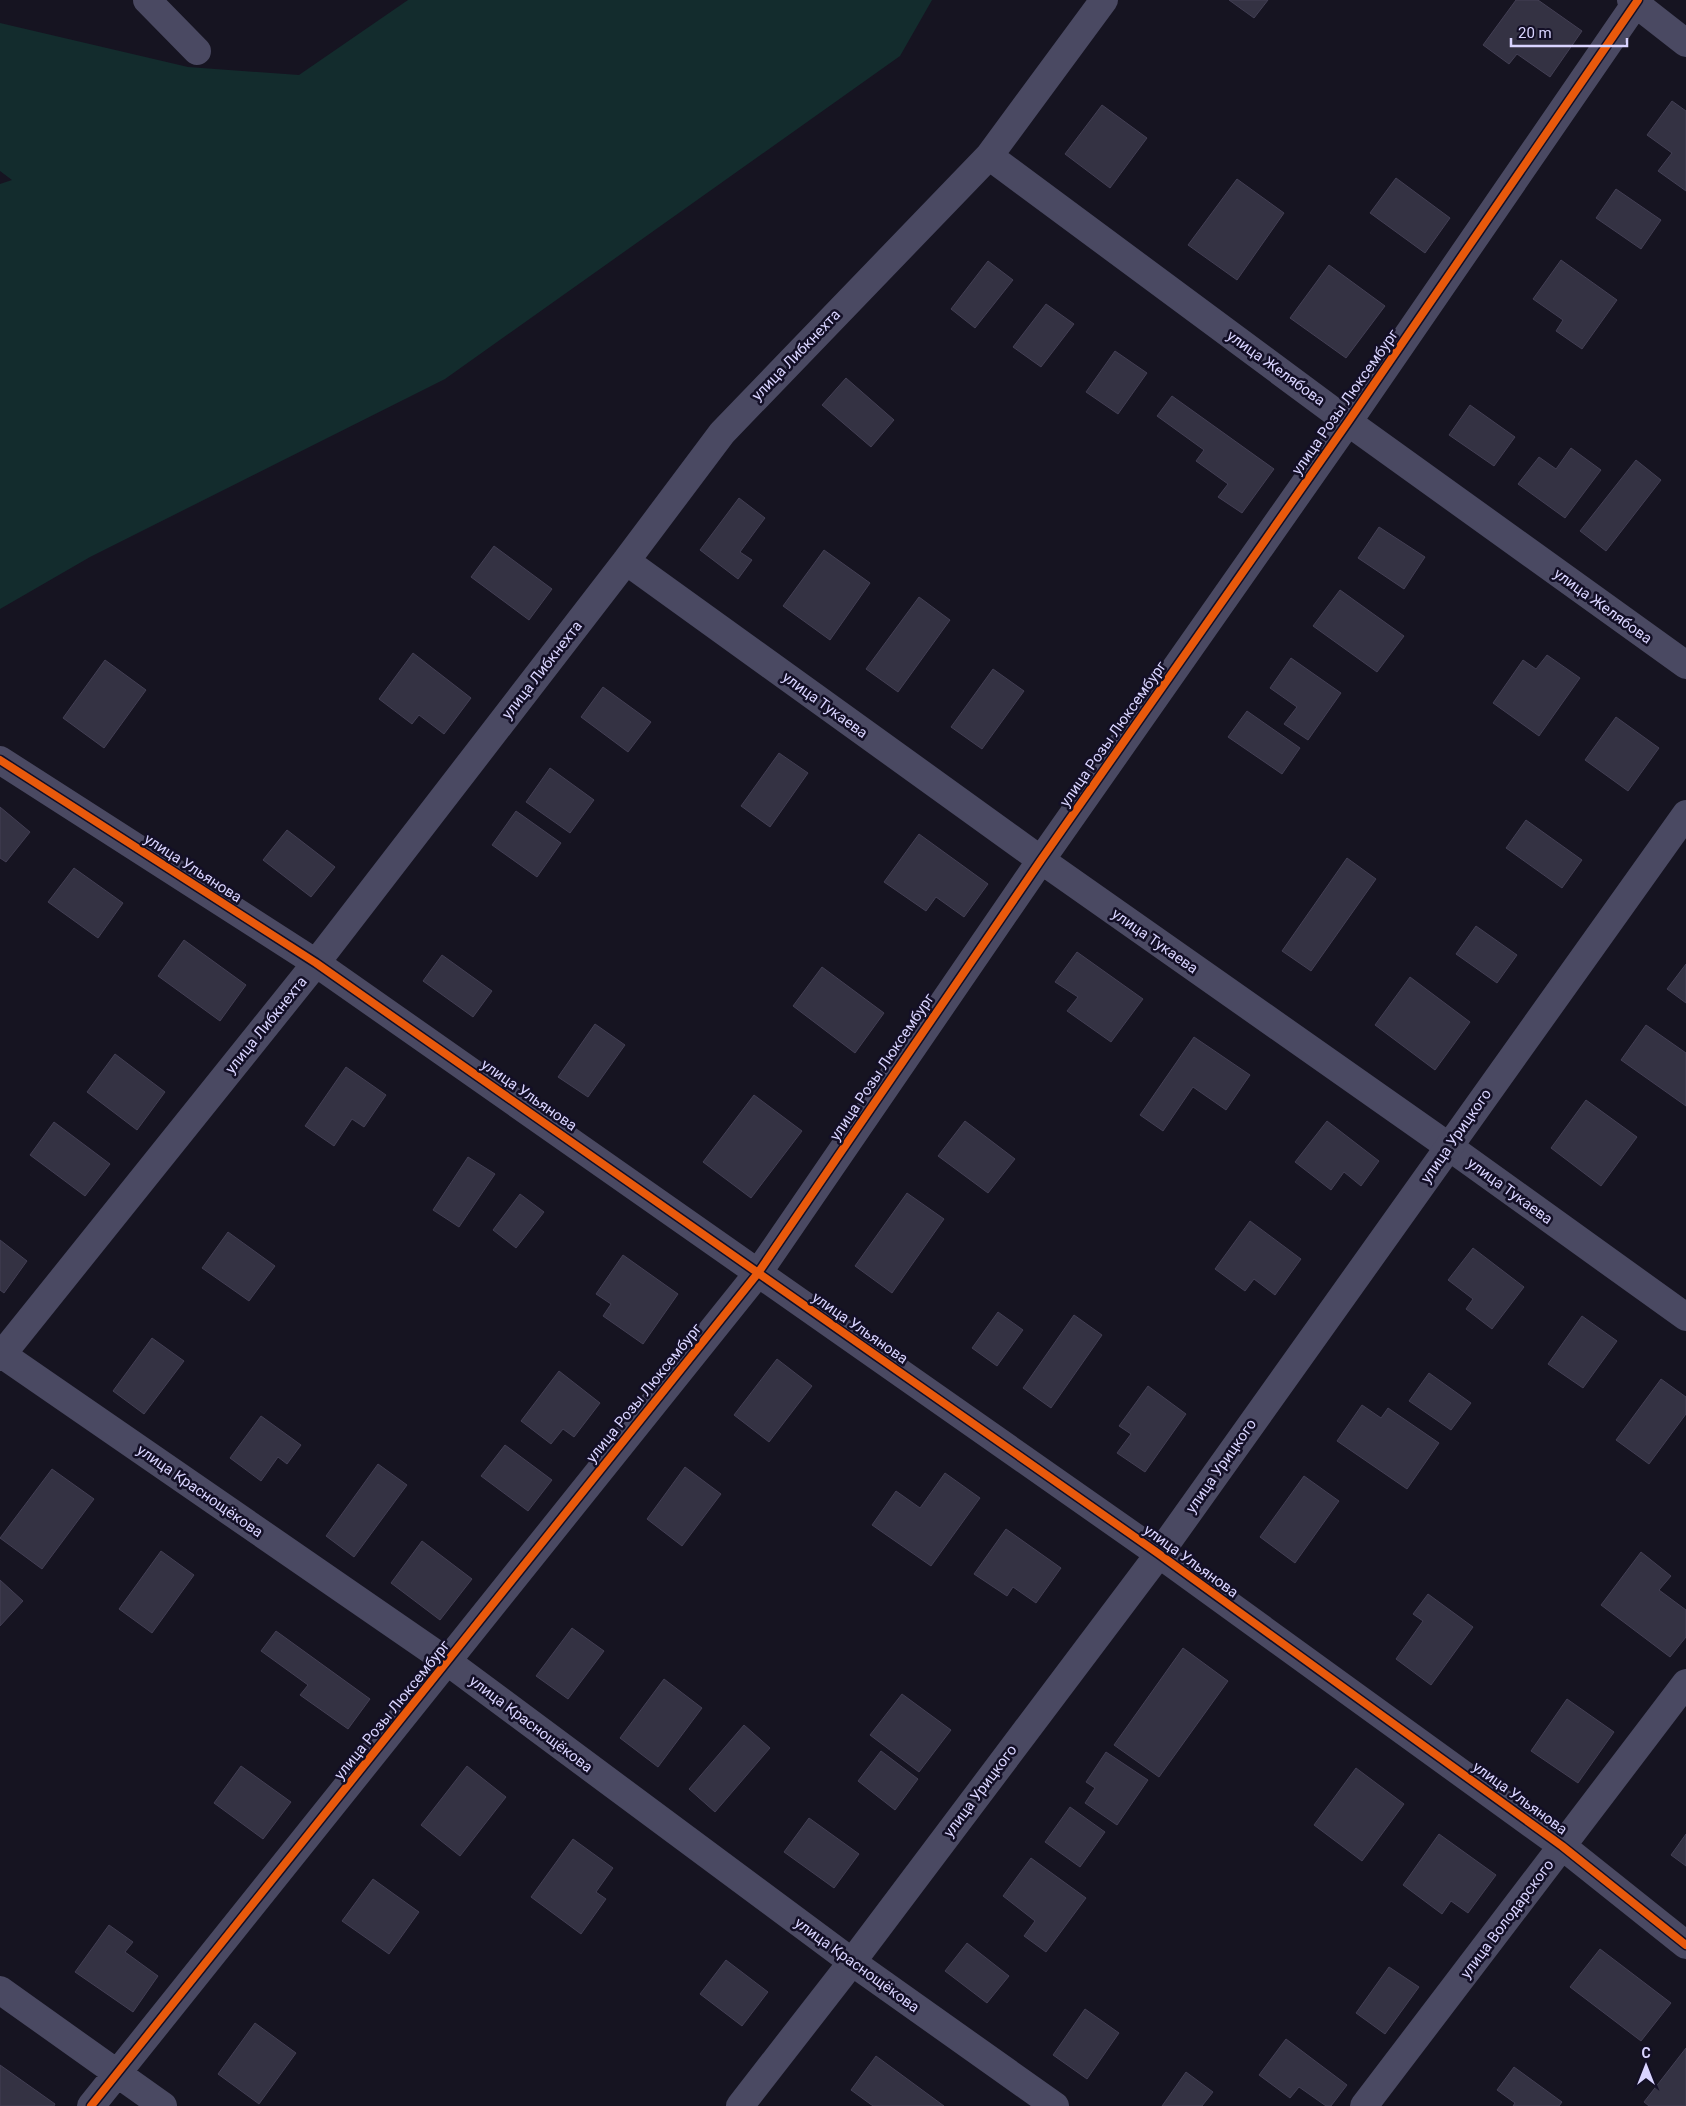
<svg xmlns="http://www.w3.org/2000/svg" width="1686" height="2106" font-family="Roboto,sans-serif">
<rect width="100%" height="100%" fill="#161421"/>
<path fill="#132c2d" d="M408,0H932L900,56L445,379L90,557L0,609V184L12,180L0,171V23L188,67L299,75Z"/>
<path fill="#343243" stroke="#433f54" d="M1229,0H1268L1254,18Z
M1516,0H1538L1582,31L1550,77L1517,54L1509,64L1483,45Z
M1672,101L1686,111V191L1658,171L1672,153L1647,135Z
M1102,105L1147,138L1110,188L1065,154Z
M1396,178L1450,218L1425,253L1370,213Z
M1237,179L1284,213L1237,280L1188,245Z
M1616,189L1661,220L1641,249L1596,218Z
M1561,260L1617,300L1582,349L1556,331L1563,320L1533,299Z
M988,261L1013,280L975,328L951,309Z
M1329,265L1385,306L1346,358L1290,318Z
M1046,304L1074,324L1041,367L1013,347Z
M1115,351L1147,373L1118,414L1086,392Z
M846,378L894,420L871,447L822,405Z
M1172,396L1274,469L1242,513L1218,497L1228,484L1196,461L1204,450L1157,416Z
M1470,405L1515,437L1494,466L1449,435Z
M1571,448L1601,470L1565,518L1518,484L1539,457L1556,469Z
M1636,460L1661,480L1606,551L1580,531Z
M739,498L765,518L740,552L752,560L738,579L700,550Z
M1379,527L1425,557L1404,589L1358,558Z
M494,546L552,589L529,620L471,577Z
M824,550L870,583L830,640L783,606Z
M1340,590L1404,636L1377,672L1313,626Z
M919,597L950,620L898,692L866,669Z
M413,653L471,698L444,734L419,715L412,724L379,699Z
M1547,655L1580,678L1539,736L1493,703L1523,660L1536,669Z
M1291,658L1341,693L1308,740L1284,724L1297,707L1270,688Z
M105,660L146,690L104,748L63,718Z
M993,669L1024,691L982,749L951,727Z
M603,687L651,722L628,752L581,717Z
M1247,711L1300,748L1282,774L1228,737Z
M1616,717L1659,748L1628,791L1585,760Z
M779,753L808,773L770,827L741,806Z
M550,768L594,800L570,833L526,802Z
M0,807L30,832L6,862L0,858Z
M516,811L561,843L537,877L492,845Z
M1526,820L1582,860L1562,888L1506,848Z
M287,830L335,867L311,897L263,860Z
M919,834L988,884L964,917L936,897L926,911L884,882Z
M1347,858L1376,879L1311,971L1282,951Z
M74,868L123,903L98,938L48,902Z
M1476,926L1517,955L1497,983L1456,954Z
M184,940L246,985L220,1021L158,976Z
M1077,952L1143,999L1111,1042L1067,1011L1078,997L1055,982Z
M442,955L492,991L473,1017L423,981Z
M1686,964V1003L1667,989Z
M822,967L884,1013L855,1053L793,1006Z
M1410,977L1470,1022L1435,1070L1375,1025Z
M595,1024L625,1045L588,1097L558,1077Z
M1646,1025L1686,1053V1106L1621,1060Z
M1194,1037L1250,1075L1226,1110L1193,1087L1163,1131L1140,1115Z
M115,1054L165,1092L137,1130L87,1092Z
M346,1067L386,1095L364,1127L352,1119L334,1146L305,1126Z
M754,1095L802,1131L751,1198L703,1162Z
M1586,1100L1637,1137L1601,1186L1551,1148Z
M965,1121L1015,1159L988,1193L938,1156Z
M1327,1121L1379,1161L1361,1186L1344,1172L1331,1190L1295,1162Z
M54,1122L110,1164L85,1196L30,1155Z
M468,1157L495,1174L459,1227L433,1210Z
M907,1193L944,1219L892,1293L855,1266Z
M520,1194L544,1212L516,1248L493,1230Z
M1250,1221L1301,1259L1275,1295L1254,1279L1245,1291L1215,1269Z
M228,1232L275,1266L249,1301L202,1268Z
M0,1240L27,1261L4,1293L0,1290Z
M1473,1248L1524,1287L1492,1329L1466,1309L1473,1299L1448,1280Z
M623,1255L678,1294L643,1344L603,1316L611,1304L596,1294Z
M998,1312L1023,1330L997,1366L972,1348Z
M1074,1315L1102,1335L1051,1408L1023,1388Z
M1582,1316L1617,1341L1583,1388L1548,1364Z
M152,1338L184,1361L144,1414L113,1391Z
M777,1359L812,1386L769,1442L734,1415Z
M559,1371L600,1403L574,1437L563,1429L551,1444L521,1421Z
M1429,1373L1471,1403L1451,1430L1409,1401Z
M1661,1379L1686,1397V1414L1649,1464L1616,1440Z
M1148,1386L1186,1414L1145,1472L1117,1453L1131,1434L1119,1426Z
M1362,1405L1381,1418L1388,1408L1439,1443L1407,1489L1337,1441Z
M261,1416L301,1445L287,1464L278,1457L261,1481L230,1458Z
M505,1445L552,1480L528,1511L481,1476Z
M378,1464L407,1485L354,1557L326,1536Z
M685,1467L721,1494L682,1546L647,1519Z
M52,1469L94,1499L42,1569L0,1538Z
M945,1473L980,1498L931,1566L872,1525L896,1491L920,1508Z
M1304,1476L1339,1501L1295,1563L1260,1537Z
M1006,1529L1061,1568L1036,1603L1013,1587L1007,1596L974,1574Z
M422,1541L472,1579L440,1620L391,1583Z
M161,1551L194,1575L152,1633L119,1609Z
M1641,1552L1671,1576L1659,1590L1686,1610V1637L1670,1657L1601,1605Z
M0,1580L23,1601L0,1626Z
M1428,1594L1473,1627L1431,1685L1396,1659L1423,1621L1413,1614Z
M572,1628L604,1651L568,1699L536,1676Z
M276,1631L370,1699L348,1729L300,1695L308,1685L261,1651Z
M1183,1648L1228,1681L1159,1777L1114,1745Z
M664,1679L702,1708L658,1767L620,1738Z
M902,1694L951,1730L919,1772L870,1735Z
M1567,1699L1614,1732L1578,1783L1531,1751Z
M744,1725L770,1748L715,1812L689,1789Z
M881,1751L918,1779L895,1810L858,1781Z
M1106,1752L1148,1780L1117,1825L1085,1803L1095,1788L1086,1782Z
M241,1766L291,1802L263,1839L214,1803Z
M467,1766L506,1797L460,1856L421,1825Z
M1356,1768L1404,1804L1362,1861L1314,1825Z
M1070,1807L1105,1832L1080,1867L1045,1842Z
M809,1818L859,1854L834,1888L784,1852Z
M1439,1834L1496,1875L1468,1913L1451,1901L1442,1914L1403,1885Z
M1686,1834V1866L1671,1855Z
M573,1839L613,1868L596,1892L606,1899L581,1934L531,1897Z
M1031,1858L1086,1898L1046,1952L1024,1936L1035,1921L1003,1896Z
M373,1879L419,1912L389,1954L342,1921Z
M109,1925L133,1942L125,1952L158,1976L133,2012L75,1972Z
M967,1943L1009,1976L987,2003L945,1971Z
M1600,1949L1671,2003L1641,2041L1570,1987Z
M726,1960L768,1992L742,2026L700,1994Z
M1389,1967L1419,1987L1385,2034L1356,2013Z
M1085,2009L1119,2033L1087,2079L1053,2055Z
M255,2023L296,2053L259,2104L218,2074Z
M1286,2039L1347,2085L1331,2106H1326L1299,2087L1290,2098L1259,2075Z
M1686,2048V2106H1649L1644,2102Z
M876,2056L944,2106H873L851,2090Z
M0,2065L55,2104L54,2106H0Z
M1514,2067L1562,2102L1559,2106H1513L1515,2103L1497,2090Z
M1186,2072L1213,2092L1202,2106H1162Z"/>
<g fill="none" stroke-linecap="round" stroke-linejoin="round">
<path stroke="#4a4962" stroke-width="28" d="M147,0L197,51
M1631,0L1686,43
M989,156L1348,422L1686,665
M626,561L1041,860L1448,1146L1686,1317
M0,760L316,963L1159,1554L1562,1846L1686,1945
M0,1353L448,1662L852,1962L1055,2106
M0,1357L316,963L626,561L722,433L989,156L1104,0
M0,1990L163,2106
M91,2106L758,1273L1041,860L1348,422L1638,0
M1364,2106L1686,1683"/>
<path stroke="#4a4962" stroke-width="28" d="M740,2106L852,1962L1159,1554L1686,814"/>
<defs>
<path id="cycleway" d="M0,760L316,963L1159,1554L1562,1846L1686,1945
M91,2106L758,1273L1041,860L1348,422L1638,0"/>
</defs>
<use href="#cycleway" stroke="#130f26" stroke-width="11"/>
<use href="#cycleway" stroke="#e8590c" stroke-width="8"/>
</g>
<g text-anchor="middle" stroke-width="5" stroke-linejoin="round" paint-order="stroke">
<g font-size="15" fill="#d9d4ff" stroke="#130f26">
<text transform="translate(796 355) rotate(-46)" y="5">улица Либкнехта</text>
<text transform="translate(1276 368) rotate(36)" y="5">улица Желябова</text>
<text transform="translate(1345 402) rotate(-55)" y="5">улица Розы Люксембург</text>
<text transform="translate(1603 606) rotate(36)" y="5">улица Желябова</text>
<text transform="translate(542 670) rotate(-52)" y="5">улица Либкнехта</text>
<text transform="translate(825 705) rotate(36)" y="5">улица Тукаева</text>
<text transform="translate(1113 734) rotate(-55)" y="5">улица Розы Люксембург</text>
<text transform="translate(193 868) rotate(33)" y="5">улица Ульянова</text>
<text transform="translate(1155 941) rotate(35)" y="5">улица Тукаева</text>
<text transform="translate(266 1025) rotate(-51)" y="5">улица Либкнехта</text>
<text transform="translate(882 1067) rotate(-56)" y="5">улица Розы Люксембург</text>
<text transform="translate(529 1095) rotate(35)" y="5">улица Ульянова</text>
<text transform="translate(1456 1136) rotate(-55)" y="5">улица Урицкого</text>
<text transform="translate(1510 1191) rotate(36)" y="5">улица Тукаева</text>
<text transform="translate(860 1328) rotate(35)" y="5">улица Ульянова</text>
<text transform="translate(644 1393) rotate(-51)" y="5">улица Розы Люксембург</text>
<text transform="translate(1221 1466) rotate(-55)" y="5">улица Урицкого</text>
<text transform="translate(200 1491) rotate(35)" y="5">улица Краснощёкова</text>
<text transform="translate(1191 1561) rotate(36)" y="5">улица Ульянова</text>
<text transform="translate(392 1710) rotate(-51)" y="5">улица Розы Люксембург</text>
<text transform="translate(531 1724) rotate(37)" y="5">улица Краснощёкова</text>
<text transform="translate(980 1791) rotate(-53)" y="5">улица Урицкого</text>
<text transform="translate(1520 1798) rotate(36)" y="5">улица Ульянова</text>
<text transform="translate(1507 1919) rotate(-53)" y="5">улица Володарского</text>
<text transform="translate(857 1965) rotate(36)" y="5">улица Краснощёкова</text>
</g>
</g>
<g transform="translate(1646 2066)" stroke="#130f26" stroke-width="4" paint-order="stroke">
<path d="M0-4L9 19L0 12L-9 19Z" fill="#d9d4ff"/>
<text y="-8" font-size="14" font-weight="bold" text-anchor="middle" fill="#d9d4ff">С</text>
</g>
<path d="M1511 38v8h116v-8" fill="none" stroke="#d9d4ff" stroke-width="2.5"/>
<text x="1518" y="38" font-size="15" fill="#d9d4ff" stroke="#130f26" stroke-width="4" paint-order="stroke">20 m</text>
</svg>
